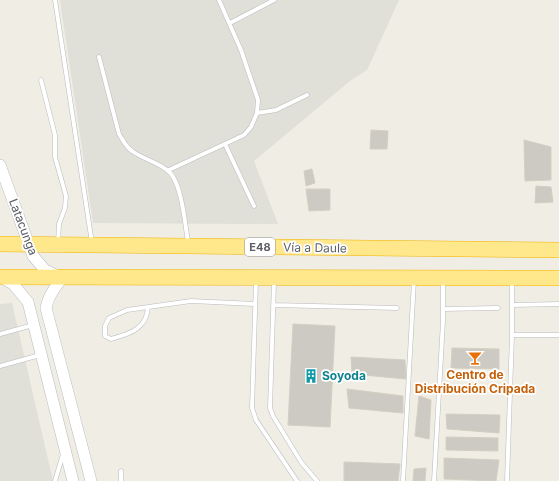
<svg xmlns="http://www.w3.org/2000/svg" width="559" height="481" font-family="Inter,sans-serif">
<rect width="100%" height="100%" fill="#efede4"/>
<path fill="#e0dfd8" d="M60,0H399L367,70L350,81L254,161L278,224L93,223Z
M12,303L53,481H0V304Z"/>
<path fill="#cccac3" stroke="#d4cfc2" d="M371,130L388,131L387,149H370Z
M524,140L551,147V180L525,181Z
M312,169L315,183L306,186L304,171Z
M536,186L551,187L553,202L535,203Z
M306,189H330V210L309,211Z
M293,324L335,326L330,427L288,425Z
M452,348L499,349V369L451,368Z
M351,357L405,360L406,379L352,374Z
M347,389L403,396V413L349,408Z
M419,396L431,400L429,439L415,436Z
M446,414L500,415L499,433L447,429Z
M446,437L498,438V451L446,450Z
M444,458L499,460L496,481L444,479Z
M344,462L400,464L398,481H344Z
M426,468L425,481H413L414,469Z"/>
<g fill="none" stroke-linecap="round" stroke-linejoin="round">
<defs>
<path id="lane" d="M55,0L92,243
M230,23L274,0
M99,57L119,134C123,140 126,147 132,151C143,159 157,162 167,170C182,180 185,225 188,242
M41,80L55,135V157L66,196L65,208L59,224L58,243
M257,113L276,110L307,95
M225,144L254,206
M169,170L244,135L251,127L257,113L258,100L241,50L219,0
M256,281L252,408L256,420L297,481
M274,281L270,408L273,416L301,462L317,481
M273,305L397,308
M512,305L559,304
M148,307C147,329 129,334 111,339L105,336V326L109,318L127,310L191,301L255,304
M443,309L498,308
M0,334L33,325
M512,335H559
M0,366L40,355
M121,471V481
M55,481L63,454
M403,481L414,280
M434,481L443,321V282
M507,481L512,335V281"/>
<path id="secondary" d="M0,165L33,256L45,270L62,278C55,288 48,296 46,308L91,481
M1,277L13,284L28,302L73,481"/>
<path id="highway" d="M0,244L559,250
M0,277L559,278"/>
</defs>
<use href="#lane" stroke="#b9bbc0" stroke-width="5"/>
<use href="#secondary" stroke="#b9bcc2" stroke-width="12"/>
<use href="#highway" stroke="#f3b300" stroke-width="16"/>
<use href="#lane" stroke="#fff" stroke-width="4"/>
<use href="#secondary" stroke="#fff" stroke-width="11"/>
<use href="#highway" stroke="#ffe78b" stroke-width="15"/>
</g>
<defs>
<symbol id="bar-bare" viewBox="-9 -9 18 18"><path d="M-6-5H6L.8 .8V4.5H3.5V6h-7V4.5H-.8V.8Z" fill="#e8710a" stroke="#fff" stroke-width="2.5" paint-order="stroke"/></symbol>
<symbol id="building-bare" viewBox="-9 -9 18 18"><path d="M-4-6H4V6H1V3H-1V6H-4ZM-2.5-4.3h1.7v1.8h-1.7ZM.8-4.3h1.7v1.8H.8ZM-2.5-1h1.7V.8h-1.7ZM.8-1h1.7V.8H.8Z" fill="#0f9aa8" stroke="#fff" stroke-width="2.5" paint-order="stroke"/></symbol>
</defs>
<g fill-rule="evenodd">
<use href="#bar-bare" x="465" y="348" width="20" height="20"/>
<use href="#building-bare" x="301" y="366" width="20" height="20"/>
</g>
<g text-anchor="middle" stroke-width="3.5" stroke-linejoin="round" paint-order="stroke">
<rect fill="#fff" stroke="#8d8f93" stroke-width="1" x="245" y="238" width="30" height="18" rx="3"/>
<g font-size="11" font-weight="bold" fill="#5c5f65">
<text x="260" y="251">E48</text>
</g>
<g font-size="12" fill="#5c5f65" stroke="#fff">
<text transform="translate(23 227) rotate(69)" y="4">Latacunga</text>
<text transform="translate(315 248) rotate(1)" y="4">Vía a Daule</text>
</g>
<g font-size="12" font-weight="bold" fill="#c56008" stroke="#fff">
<text x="475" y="379">Centro de<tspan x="475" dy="14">Distribución Cripada</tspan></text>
</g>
<g font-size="12" font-weight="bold" fill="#0d838f" stroke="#fff" text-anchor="start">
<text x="322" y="380">Soyoda</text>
</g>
</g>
</svg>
